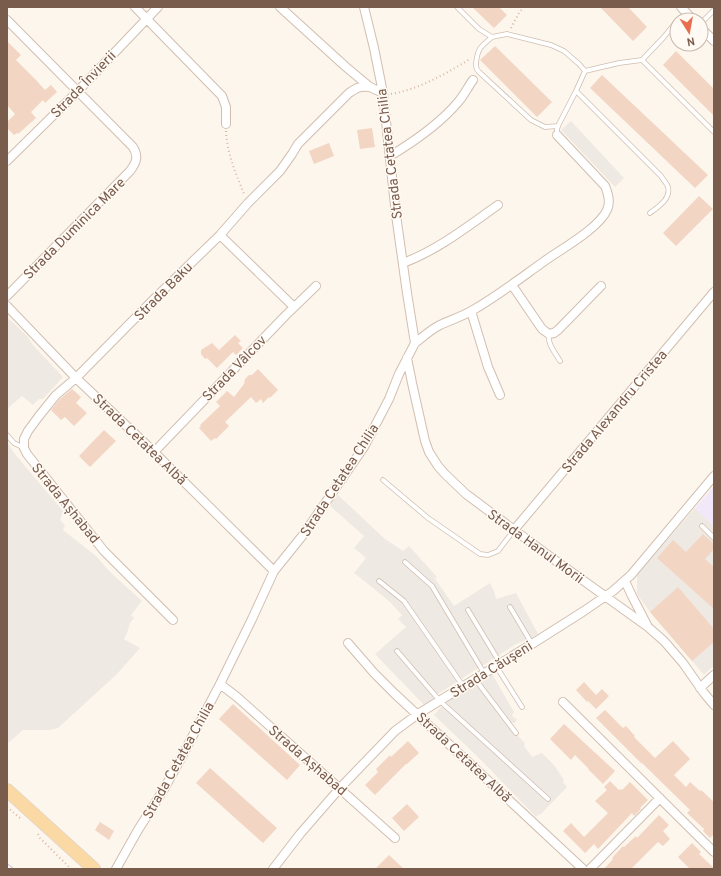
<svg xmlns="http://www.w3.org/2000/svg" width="721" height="876" font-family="Overpass,sans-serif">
<rect width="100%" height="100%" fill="#fdf6ec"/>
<path fill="#efe9e4" d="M571,121L624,178L615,187L561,130Z
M7,317L27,336L33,345L63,377L43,399H39L33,405L22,396L7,409Z
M7,442L14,453L63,511L60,520L65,525L63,530L96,556L110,572L142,601L131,615L134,618L130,623L127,633L124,639L140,648L117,674L58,728L49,730H23L7,744Z
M338,495L385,539L403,551L409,546L437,577L435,579L454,606L490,583L494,591L496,599L516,593L538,634L529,639L516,644L487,663L472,672L438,694L425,706L375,654L406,627L398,619L402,615L390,602L368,584L354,573L366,558L354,548L364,536L329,505Z
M695,508L714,526V665L704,675L650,612L637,594V575Z
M492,674L514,712L512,715L514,718L517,719L515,723L508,722L518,736L525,743L524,746L532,757L542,753L554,765L564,780L563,782L567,787L540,815L539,814L536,817L482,761L434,715L440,708L458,694Z"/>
<path fill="#f3e8fa" d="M714,486V526L695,508Z"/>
<path fill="#f3d5c3" d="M472,7H499L507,15L494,28Z
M600,7H628L647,27L633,41Z
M7,41L21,55L16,60L35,79L45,90L51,85L57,92L45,103L43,100L31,112L36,118L18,134L17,133L14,135L7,128V122L15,114L7,105Z
M495,46L552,102L537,117L480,60Z
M676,51L714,89V116L663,65Z
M602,75L708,175L695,188L590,88Z
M372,128L375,147L360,149L357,130Z
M329,143L334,156L314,164L309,151Z
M699,196L713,209L676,246L663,233Z
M235,335L241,341L238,343L243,348L236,355L233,352L217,368L207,358L205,359L201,354V350L212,343L219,350Z
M258,369L278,390L270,398L269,397L263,403L261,399L256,403L251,397L225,422L229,426L216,439L215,438L211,441L199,428L201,426L200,425L220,406L216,402L227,391L234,397L244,384L245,379L249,375H252Z
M72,389L81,397L76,403L87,413L74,426L65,417L61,420L51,410L60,399Z
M104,430L116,441L90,467L79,456Z
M703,534L714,544V549L705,559L714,567V609L657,558L673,540L686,552Z
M678,587L714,629V642L692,661L650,612Z
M584,682L596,695L602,689L609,696L596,709L588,701L587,702L576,690Z
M233,704L300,765L287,780L219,719Z
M605,710L623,728L626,726L635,736L634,737L655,758L673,741L690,759L674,775L686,787L690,782L700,791L701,790L714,802V834L710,838L703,831L704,829L687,813L690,810L642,763V764L596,718Z
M564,724L615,771L603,784L588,769H589L575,755L571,760L550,739Z
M408,741L419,753L407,764H406L375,795L365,785L378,772L376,769L390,755L391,757Z
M210,768L277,828L263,843L196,783Z
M610,781L619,790L621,789L622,790L630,782L648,800L640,808L641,809L634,816L632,813L598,849L594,844L585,853L563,831L571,823L584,837L608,813L595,801L607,790L604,787Z
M407,804L419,817L404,831L392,818Z
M659,815L669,825L663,831L670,839L663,846L658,842L631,869H604L613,859L612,858L623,846L624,847L636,836L637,838Z
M100,822L114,831L109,840L95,830Z
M692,843L701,852L699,854L714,868V869H690L678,857Z
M389,855L404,869H375Z"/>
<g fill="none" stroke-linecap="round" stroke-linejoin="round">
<defs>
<path id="service" d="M457,7L479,29L492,37L507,34L551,45L564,51L579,64L585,71
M701,23L714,10
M492,37C481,47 478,47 476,63C476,67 476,69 479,72L531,120L545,127L558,126
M642,60L714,132
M576,91L661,176C663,180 667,183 668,187C671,199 658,207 650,213
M557,135V129L559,124L576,91L585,71L619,63L642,60L663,38L677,21
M549,334C547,344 555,352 560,361
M7,435L14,443L24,448
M383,480L428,518L480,554L488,555L498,551L514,530
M702,526L714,538
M405,562L432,586L484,673
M379,581L404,601L463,686
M510,607L532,644
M468,610L500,663
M397,651L440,701L548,799
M496,666L522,707
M475,679L516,733"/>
<path id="minor" d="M135,7L222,96L226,107V124
M280,7L346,67L370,87L383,93
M681,7L693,20
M7,20L133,147C139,157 136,163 130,171L7,296
M701,28L714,41
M390,156C415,141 440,124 459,101C464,95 468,87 473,80
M7,161L78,91L158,7
M220,235L294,307
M403,263C438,250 468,226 498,205
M512,285L542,329L549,334L554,333L558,330L601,286
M7,306L76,378L154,452L274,571
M471,311L488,367L500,395
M415,343C423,337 430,330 440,325C451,320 463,316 473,310C499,295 522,277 546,260C563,248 599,228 607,210C611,202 608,193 605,186L557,135
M407,358L412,383L425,441L429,452L438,466L445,474L466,494L545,553L648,627L664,641L683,663L704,693L714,705
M154,452L285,316L316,286
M514,530L714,292
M625,581L632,596L647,625
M173,620L104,551L27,454L24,448V439L28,431L39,416L56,395L76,378L153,300L220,235L248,203L280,171L292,154L298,144L349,93C358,87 360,86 370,87
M348,643L374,673L394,693L583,869
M220,684L237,697L395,838
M700,688L714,675
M563,702L714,852
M116,869L138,830L164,789L180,760L220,684L252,619L274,571L303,535L364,447L389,399L399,374L415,343L407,293L396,215L383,93L374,48L364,7
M273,869L300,834L340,788L395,731L418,714L532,644L584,611L613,591L631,575L714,476
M590,869L660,798"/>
<path id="primary" d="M7,790L94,869"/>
</defs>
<use href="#service" stroke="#d1beb0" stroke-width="5.5"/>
<use href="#minor" stroke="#d1beb0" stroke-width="10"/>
<use href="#primary" stroke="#dad1cd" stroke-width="14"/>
<path stroke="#d9b8a5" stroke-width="2" stroke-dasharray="1 3" stroke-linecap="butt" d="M511,28L519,13L524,7
M391,94C420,89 445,74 470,59
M226,131C227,153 236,174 244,194
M7,807L20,818
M38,834L40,838L71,869"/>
<use href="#service" stroke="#fff" stroke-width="4"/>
<use href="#minor" stroke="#fff" stroke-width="8"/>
<use href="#primary" stroke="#fbd9a5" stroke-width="13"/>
<defs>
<path id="rail" d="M7,866L11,869"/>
</defs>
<use href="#rail" stroke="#b9a8c9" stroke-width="4.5"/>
<use href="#rail" stroke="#fffaf3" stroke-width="3" stroke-dasharray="9" stroke-linecap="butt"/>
</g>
<g text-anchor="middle" stroke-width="3" stroke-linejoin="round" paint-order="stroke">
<g font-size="14" fill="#7a5c4d" stroke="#fffaf3">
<text transform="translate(83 84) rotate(-46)" y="5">Strada Învierii</text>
<text transform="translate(389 154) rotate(-97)" y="5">Strada Cetatea Chilia</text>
<text transform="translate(74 228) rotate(-45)" y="5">Strada Duminica Mare</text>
<text transform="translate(163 291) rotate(-45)" y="5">Strada Baku</text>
<text transform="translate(234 368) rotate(-46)" y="5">Strada Vâlcov</text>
<text transform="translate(614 411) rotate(-50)" y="5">Strada Alexandru Cristea</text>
<text transform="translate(140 439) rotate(44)" y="5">Strada Cetatea Albă</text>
<text transform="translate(339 480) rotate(-57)" y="5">Strada Cetatea Chilia</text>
<text transform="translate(66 503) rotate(51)" y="5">Strada Așhabad</text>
<text transform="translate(536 546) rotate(36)" y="5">Strada Hanul Morii</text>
<text transform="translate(491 669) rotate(-32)" y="5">Strada Căușeni</text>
<text transform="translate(464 757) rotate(43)" y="5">Strada Cetatea Albă</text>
<text transform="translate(178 760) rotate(-61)" y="5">Strada Cetatea Chilia</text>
<text transform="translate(308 760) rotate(41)" y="5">Strada Așhabad</text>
</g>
</g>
<rect width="721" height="876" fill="none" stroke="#7a5c4d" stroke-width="16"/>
<g transform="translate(689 32) rotate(169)"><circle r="19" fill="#fffaf3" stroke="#cabbb1"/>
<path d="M0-3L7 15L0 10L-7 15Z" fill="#e76f51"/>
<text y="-6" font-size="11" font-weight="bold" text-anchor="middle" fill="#7a5c4d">N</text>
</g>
</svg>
